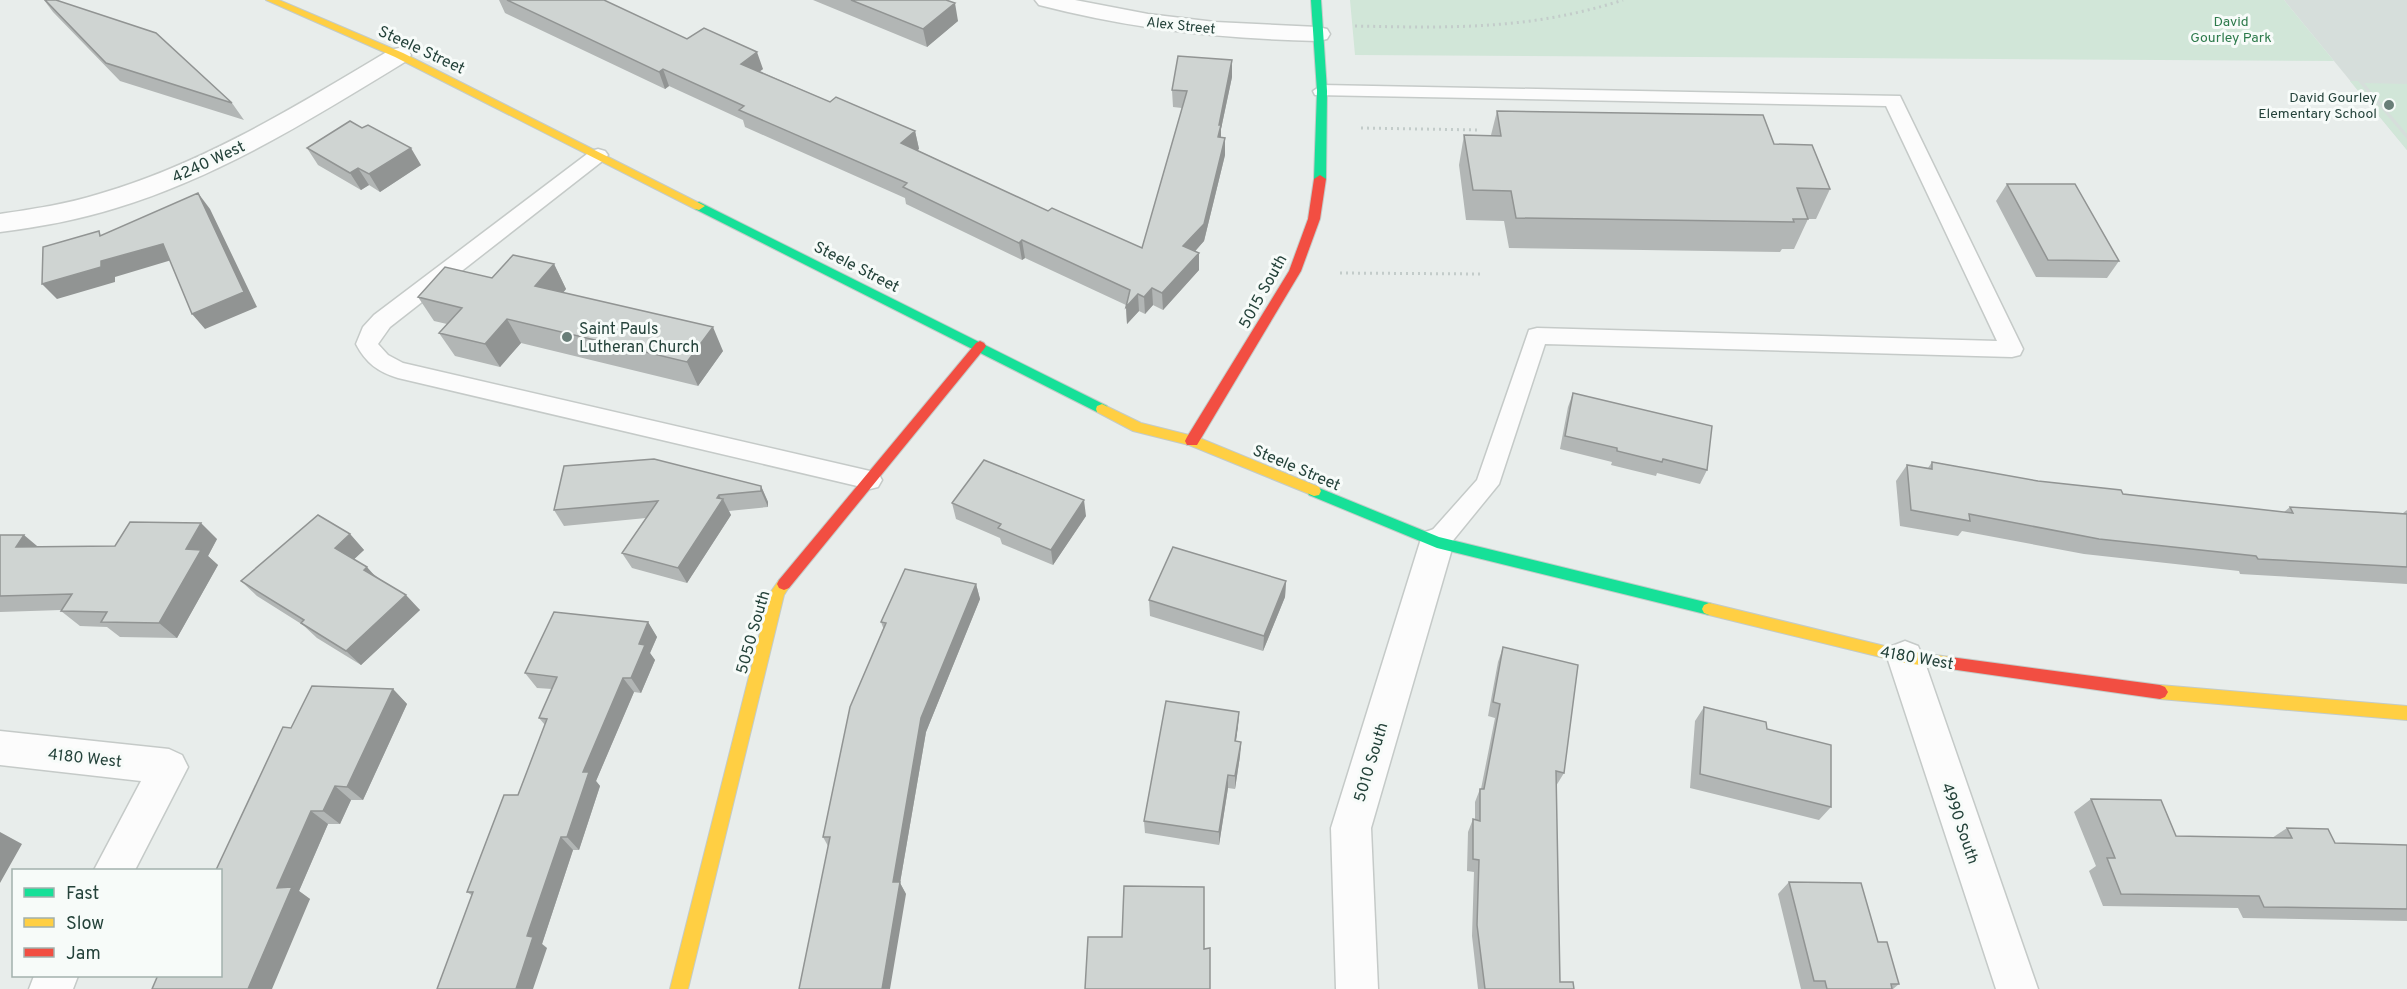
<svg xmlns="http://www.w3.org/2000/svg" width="2407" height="989" font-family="Overpass,sans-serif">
<rect width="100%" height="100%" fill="#e8edeb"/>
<path fill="#d6dedb" d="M2284,0H2407V150L2334,61Z"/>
<path fill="#d1e6d8" d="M1350,0H2284L2334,61L1355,55Z
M2350,81H2358L2407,139V150Z
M2364,83L2407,84V134Z"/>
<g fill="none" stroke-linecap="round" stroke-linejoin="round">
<defs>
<path id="lane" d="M1322,85L1900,96L2023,349L2020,355L2012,357L1545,344L1499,484L1446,549L1437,552L1428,549L1425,542L1428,535L1477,480L1529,330L1537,328L1997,341L1886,106L1315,95L1313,91Z
M598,149L605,151L608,155L605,159L390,327L378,344L388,355L403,363L870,471L878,473L882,480L878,487L870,489L398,378C378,372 366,363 356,344L363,327L374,315L591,151Z"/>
<path id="street" d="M1035,0H1075L1148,14L1215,22L1318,27L1327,29L1330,34L1327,39L1318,41C1223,39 1131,29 1039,5Z
M399,48L408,50L411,55L408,60C315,117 221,176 116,208C78,220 39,227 0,232V214C33,209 67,204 99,194C203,164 298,105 390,50Z
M1437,528L1449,532L1454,542L1371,828L1378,989H1336L1331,828L1420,542L1425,532Z
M1905,641L1918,646L1923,657L2038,989H1996L1887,657L1892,646Z
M0,731L169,749L182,755L188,767L135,870H94L141,781L0,765Z
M34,976H78L73,989H29Z"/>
<path id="fast" d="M1311,0H1321L1327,91L1326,179L1320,183L1314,179L1317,91Z
M699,202L1107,406L1108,409L1107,412H1097L695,209V203Z
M1314,486L1439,537L1709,603L1714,605L1716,609L1714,613L1709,615L1437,548L1309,495L1307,491L1309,487Z"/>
<path id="slow" d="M266,0H279L403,53L705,206L699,210L695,209L395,57Z
M1102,404L1141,423L1197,437L1319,487L1321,491L1319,495L1314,496L1189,445L1133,431L1097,412L1096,409L1097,406Z
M784,578L789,580L791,584L784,595L688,989H670L770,593L779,580Z
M1709,603L1905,651L1950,657L1955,658L1957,663L1955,668L1950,669L1905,663L1709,615L1704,613L1702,609L1704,605Z
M2160,685L2407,706V720L2160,699L2155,697L2152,692L2155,687Z"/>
<path id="jam" d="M1320,175L1326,179L1320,219L1301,271L1197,445H1187L1185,441L1187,437L1289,271L1308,219L1314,179Z
M980,341L984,343L986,346L984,349L789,588L784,590L779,588L777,584L779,580L976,343Z
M1950,657L2160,685L2165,687L2168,692L2165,697L2160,699L1950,669L1945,668L1943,663L1945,658Z"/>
</defs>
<use href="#lane" stroke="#c5cac8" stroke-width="3"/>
<use href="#street" stroke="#c5cac8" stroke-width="3"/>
<use href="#fast" stroke="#c3cbc8" stroke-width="2"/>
<use href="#slow" stroke="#c3cbc8" stroke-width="2"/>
<use href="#jam" stroke="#c3cbc8" stroke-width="2"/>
<path stroke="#c3ccca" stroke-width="3" stroke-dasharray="2 4" stroke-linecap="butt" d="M1355,26C1451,28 1530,30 1623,0
M1361,128L1480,130
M1340,273L1480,274"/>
<use href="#lane" fill="#fcfcfc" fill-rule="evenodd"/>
<use href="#street" fill="#fcfcfc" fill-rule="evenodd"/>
<use href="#fast" fill="#16e098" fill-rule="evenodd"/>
<use href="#slow" fill="#ffcf43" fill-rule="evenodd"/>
<use href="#jam" fill="#f24e42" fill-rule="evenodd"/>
</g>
<path fill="#b2b6b5" d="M44,0H56L232,103L244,120L120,81L53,12Z
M499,0H587L763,69L760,71L830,102L915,131L919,149L917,150L1048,211L1142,248L1182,108L1173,107L1172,90L1232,77L1221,129V137L1225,155L1204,241L1195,251L1199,270L1163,310L1153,305L1145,314L1139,311L1127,324L1126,305L1025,258L1022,260L906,204L905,198L745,127L743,120L669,86L665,89L505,13Z
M813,0H946L958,21L927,47Z
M1497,111L1774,144L1830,189L1816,219H1808L1794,249H1782L1780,252L1509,248L1504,221L1466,220L1459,165L1464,135H1491Z
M307,148L421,165L380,192L369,185L361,190L318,165Z
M2007,184L2119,261L2107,278L2036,277L1996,201Z
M554,264L566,289L563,293L723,351L698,386L521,343L500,367L455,356L439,333L447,324L434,321L418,297L492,278Z
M1573,393L1707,470L1700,484L1657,473L1656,476L1611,465L1612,462L1560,449L1568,407Z
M1932,462L2038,481L2123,494L2284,512L2290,507L2403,513L2407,510V584L2240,574L2239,571L2084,554L1962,531L1958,536L1900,526L1896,481L1907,465L1928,468Z
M761,486L768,502V507L729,511L731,515L687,583L632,568L622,553L646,518L564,526L554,510Z
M952,503L1086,516L1053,565L1002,544L1000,538L956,519Z
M350,534L364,550L354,559L420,610L361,665L317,638L303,625L257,596L241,581Z
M0,535L38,547L115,546L217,539L208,556L218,565L177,638L120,637L107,627L80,626L61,611V610L0,612Z
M1286,581L1285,597L1263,651L1150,616L1149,600Z
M976,584L980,599L926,732L900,883L906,894L828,846L823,837L884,630L881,622Z
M648,622L657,637L650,653L655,660L641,693L634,692L596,781L600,786L579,850H573L542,944L547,948L467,892L518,795L545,725L539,718L552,689L537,688L525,673Z
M1503,647L1564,773L1556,786L1560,982L1574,989H1478L1472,936L1474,872L1467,871L1468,832L1473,819L1475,820V802L1480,789H1481L1495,718L1488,716L1498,662Z
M393,689L407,704L363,800H351L340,824H328L299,891L310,899L220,975L291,728Z
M1704,707L1767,729L1831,807L1819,820L1690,788L1695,721Z
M1239,712L1238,726L1236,741L1241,742L1240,756L1235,789L1228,788L1219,845L1145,833L1144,821Z
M2091,799L2176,836L2272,838L2287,828L2335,843L2407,845V921L2243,918L2238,908L2103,906L2089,871L2096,866L2074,812Z
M1789,882L1878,942L1899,984L1893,989H1801L1778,894Z"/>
<path fill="#919493" d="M955,3L958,21L927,47L923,29Z
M757,52L763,69L747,81L741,64Z
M1232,60V77L1221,129V143L1218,154L1219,125Z
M663,69L669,86L665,89L659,72Z
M915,131L919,149L905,160L901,143Z
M1225,138V155L1204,241L1184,264L1183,246Z
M411,148L421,165L380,192L369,174Z
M358,168L369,185L361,190L350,173Z
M198,193L210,209L257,307L205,329L192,314Z
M1022,240L1025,258L1022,260L1019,243Z
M163,244L175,259L115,277V282L57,299L42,284L101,261Z
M1199,253V270L1163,310L1162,293Z
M554,264L566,289L548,310L535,286Z
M1152,288L1153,305L1145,314L1144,297Z
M1138,294L1139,311L1127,324L1126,307Z
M507,319L521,343L500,367L485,344Z
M713,327L723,351L698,386L687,362Z
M761,486L768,502V507L761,491Z
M719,495L722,501L723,499L731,515L687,583L678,568Z
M1084,500L1086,516L1053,565L1051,550Z
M201,523L217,539L208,556L218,565L177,638L159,623L186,549Z
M350,534L364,550L349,564L335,548Z
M24,535L43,551L16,547Z
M367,567L381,583L364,570Z
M1286,581L1285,597L1263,651L1264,636Z
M976,584L980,599L926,732L900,883L906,894L890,989H882L893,882L921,718Z
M406,595L420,610L361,665L346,651Z
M648,622L657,637L650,653L655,660L641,693L631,678L639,644Z
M623,678L634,692L596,781L600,786L579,850L567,837L583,772Z
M393,689L407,704L363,800L347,787Z
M1239,712L1238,726L1234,754L1235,741Z
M1241,742L1240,756L1235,789V776Z
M1228,775V788L1219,845V832Z
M335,786L351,800L340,824L323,811Z
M311,811L328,824L299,891L310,899L272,989H248L277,888Z
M0,832L22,844L0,883Z
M561,837L573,850L542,944L547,948L533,989H516L527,936Z"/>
<path fill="#cfd4d2" stroke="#919493" stroke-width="1.5" d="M45,0H56L156,33L232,103L106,63Z
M507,0H604L687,39L704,28L757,52L741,64L830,102L836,97L915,131L901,143L1048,211L1052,208L1142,248L1187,91L1172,90L1178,56L1232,60L1219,125H1221L1218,137L1225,138L1204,224L1183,246L1199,253L1162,293L1152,288L1144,297L1138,294L1126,307L1130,290L1022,240L1019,243L903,187L907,183L739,110L744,106L663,69L659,72Z
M851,0H946L955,3L923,29Z
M1497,111L1763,115L1774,144L1812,145L1830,189L1797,188L1808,219H1793L1794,222L1516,218L1511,191L1473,190L1464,135L1501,136Z
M350,121L362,128L368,125L411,148L369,174L358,168L350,173L307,148Z
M2007,184H2075L2119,261L2048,260Z
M198,193L244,292L192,314L163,244L101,261V267L42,284L43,247L99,231L100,236Z
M513,255L554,264L535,286L713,327L687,362L507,319L485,344L439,333L462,308L418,297L445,267L492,278Z
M1573,393L1712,426L1707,470L1663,459L1662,462L1617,451V448L1565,436Z
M654,459L761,486V491L719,495L717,498L723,499L678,568L622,553L658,501L554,510L564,466Z
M984,460L1084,500L1051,550L998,528L1001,524L952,503Z
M1932,462L2038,481L2121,490L2123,494L2293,513L2290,507L2407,514V567L2258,559L2256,556L2099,539L1969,514L1970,521L1911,510L1907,465L1932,469Z
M318,515L350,534L335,548L367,567L364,570L406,595L346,651L301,623L304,620L241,581Z
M130,522L201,523L186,549L201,550L159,623L101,622L107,612L61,611L72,594L0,596V535H24L16,547L115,546Z
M1173,547L1286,581L1264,636L1149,600Z
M905,569L976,584L921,718L893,882H900L882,989H799L830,837H823L850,707L886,623L881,622Z
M554,612L648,622L639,644L645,645L631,678H623L583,772H589L567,837H561L527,936L533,937L516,989H437L473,892H467L504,795H518L547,719L539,718L557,677L525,673Z
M1503,647L1578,665L1564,773L1556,771L1560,982H1573L1574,989H1485L1477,925L1479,860L1473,859V819L1480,821V789H1484L1500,704L1493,702Z
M312,686L393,689L347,787L335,786L323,811H311L277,888L292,887L248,989H152L158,975H220V870H216L283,727L291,728Z
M1166,701L1239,712L1235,741L1241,742L1235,776L1228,775L1219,832L1144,821Z
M1704,707L1766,722L1767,729L1831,745V807L1700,774Z
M2091,799L2161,800L2176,836L2292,838L2287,828L2328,829L2335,843L2407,845V909L2264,907L2259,896L2121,894L2107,858H2115Z
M1789,882L1861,883L1878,942H1887L1899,984H1891L1892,989H1827L1825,981H1814Z
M1124,886L1204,887V949L1210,948V989H1085L1088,937H1122Z"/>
<g fill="#697e78" stroke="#f7fbf9" stroke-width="2">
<circle cx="2389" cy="105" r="6"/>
<circle cx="567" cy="337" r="6"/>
</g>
<g text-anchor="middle" stroke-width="6" stroke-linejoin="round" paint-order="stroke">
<g font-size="14" fill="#2d7a4b" stroke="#f7fbf9">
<text x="2231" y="26">David<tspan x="2231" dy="16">Gourley Park</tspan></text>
</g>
<g font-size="14" fill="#24423a" stroke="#f7fbf9">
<text transform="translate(1181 25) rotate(6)" y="5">Alex Street</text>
</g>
<g font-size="14" fill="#24423a" stroke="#f7fbf9" text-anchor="end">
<text x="2377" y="102">David Gourley<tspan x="2377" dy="16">Elementary School</tspan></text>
</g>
<g font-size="16" fill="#24423a" stroke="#f7fbf9">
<text transform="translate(422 49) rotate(25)" y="6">Steele Street</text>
<text transform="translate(208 161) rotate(-25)" y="6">4240 West</text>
<text transform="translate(857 266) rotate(27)" y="6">Steele Street</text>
<text transform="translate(1262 291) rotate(-61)" y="6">5015 South</text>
<text transform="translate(1297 467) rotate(23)" y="6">Steele Street</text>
<text transform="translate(752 632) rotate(-74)" y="6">5050 South</text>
<text transform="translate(1917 657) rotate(10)" y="6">4180 West</text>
<text transform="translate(85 757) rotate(6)" y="6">4180 West</text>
<text transform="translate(1370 762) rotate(-73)" y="6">5010 South</text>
<text transform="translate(1961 823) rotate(71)" y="6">4990 South</text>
</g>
<g font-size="16" fill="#24423a" stroke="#f7fbf9" text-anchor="start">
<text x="579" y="334">Saint Pauls<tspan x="579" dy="18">Lutheran Church</tspan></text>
</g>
</g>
<rect x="12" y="869" width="210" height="108" fill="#f7fbf9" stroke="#a3b1ad" stroke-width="1.5"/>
<rect x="24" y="888" width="30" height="9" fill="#16e098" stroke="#a3b1ad" stroke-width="1.5"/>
<text x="66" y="899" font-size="18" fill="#24423a">Fast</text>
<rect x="24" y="918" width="30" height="9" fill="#ffcf43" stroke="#a3b1ad" stroke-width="1.5"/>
<text x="66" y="929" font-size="18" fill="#24423a">Slow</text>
<rect x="24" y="948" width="30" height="9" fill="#f24e42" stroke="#a3b1ad" stroke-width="1.5"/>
<text x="66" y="959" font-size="18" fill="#24423a">Jam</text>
</svg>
